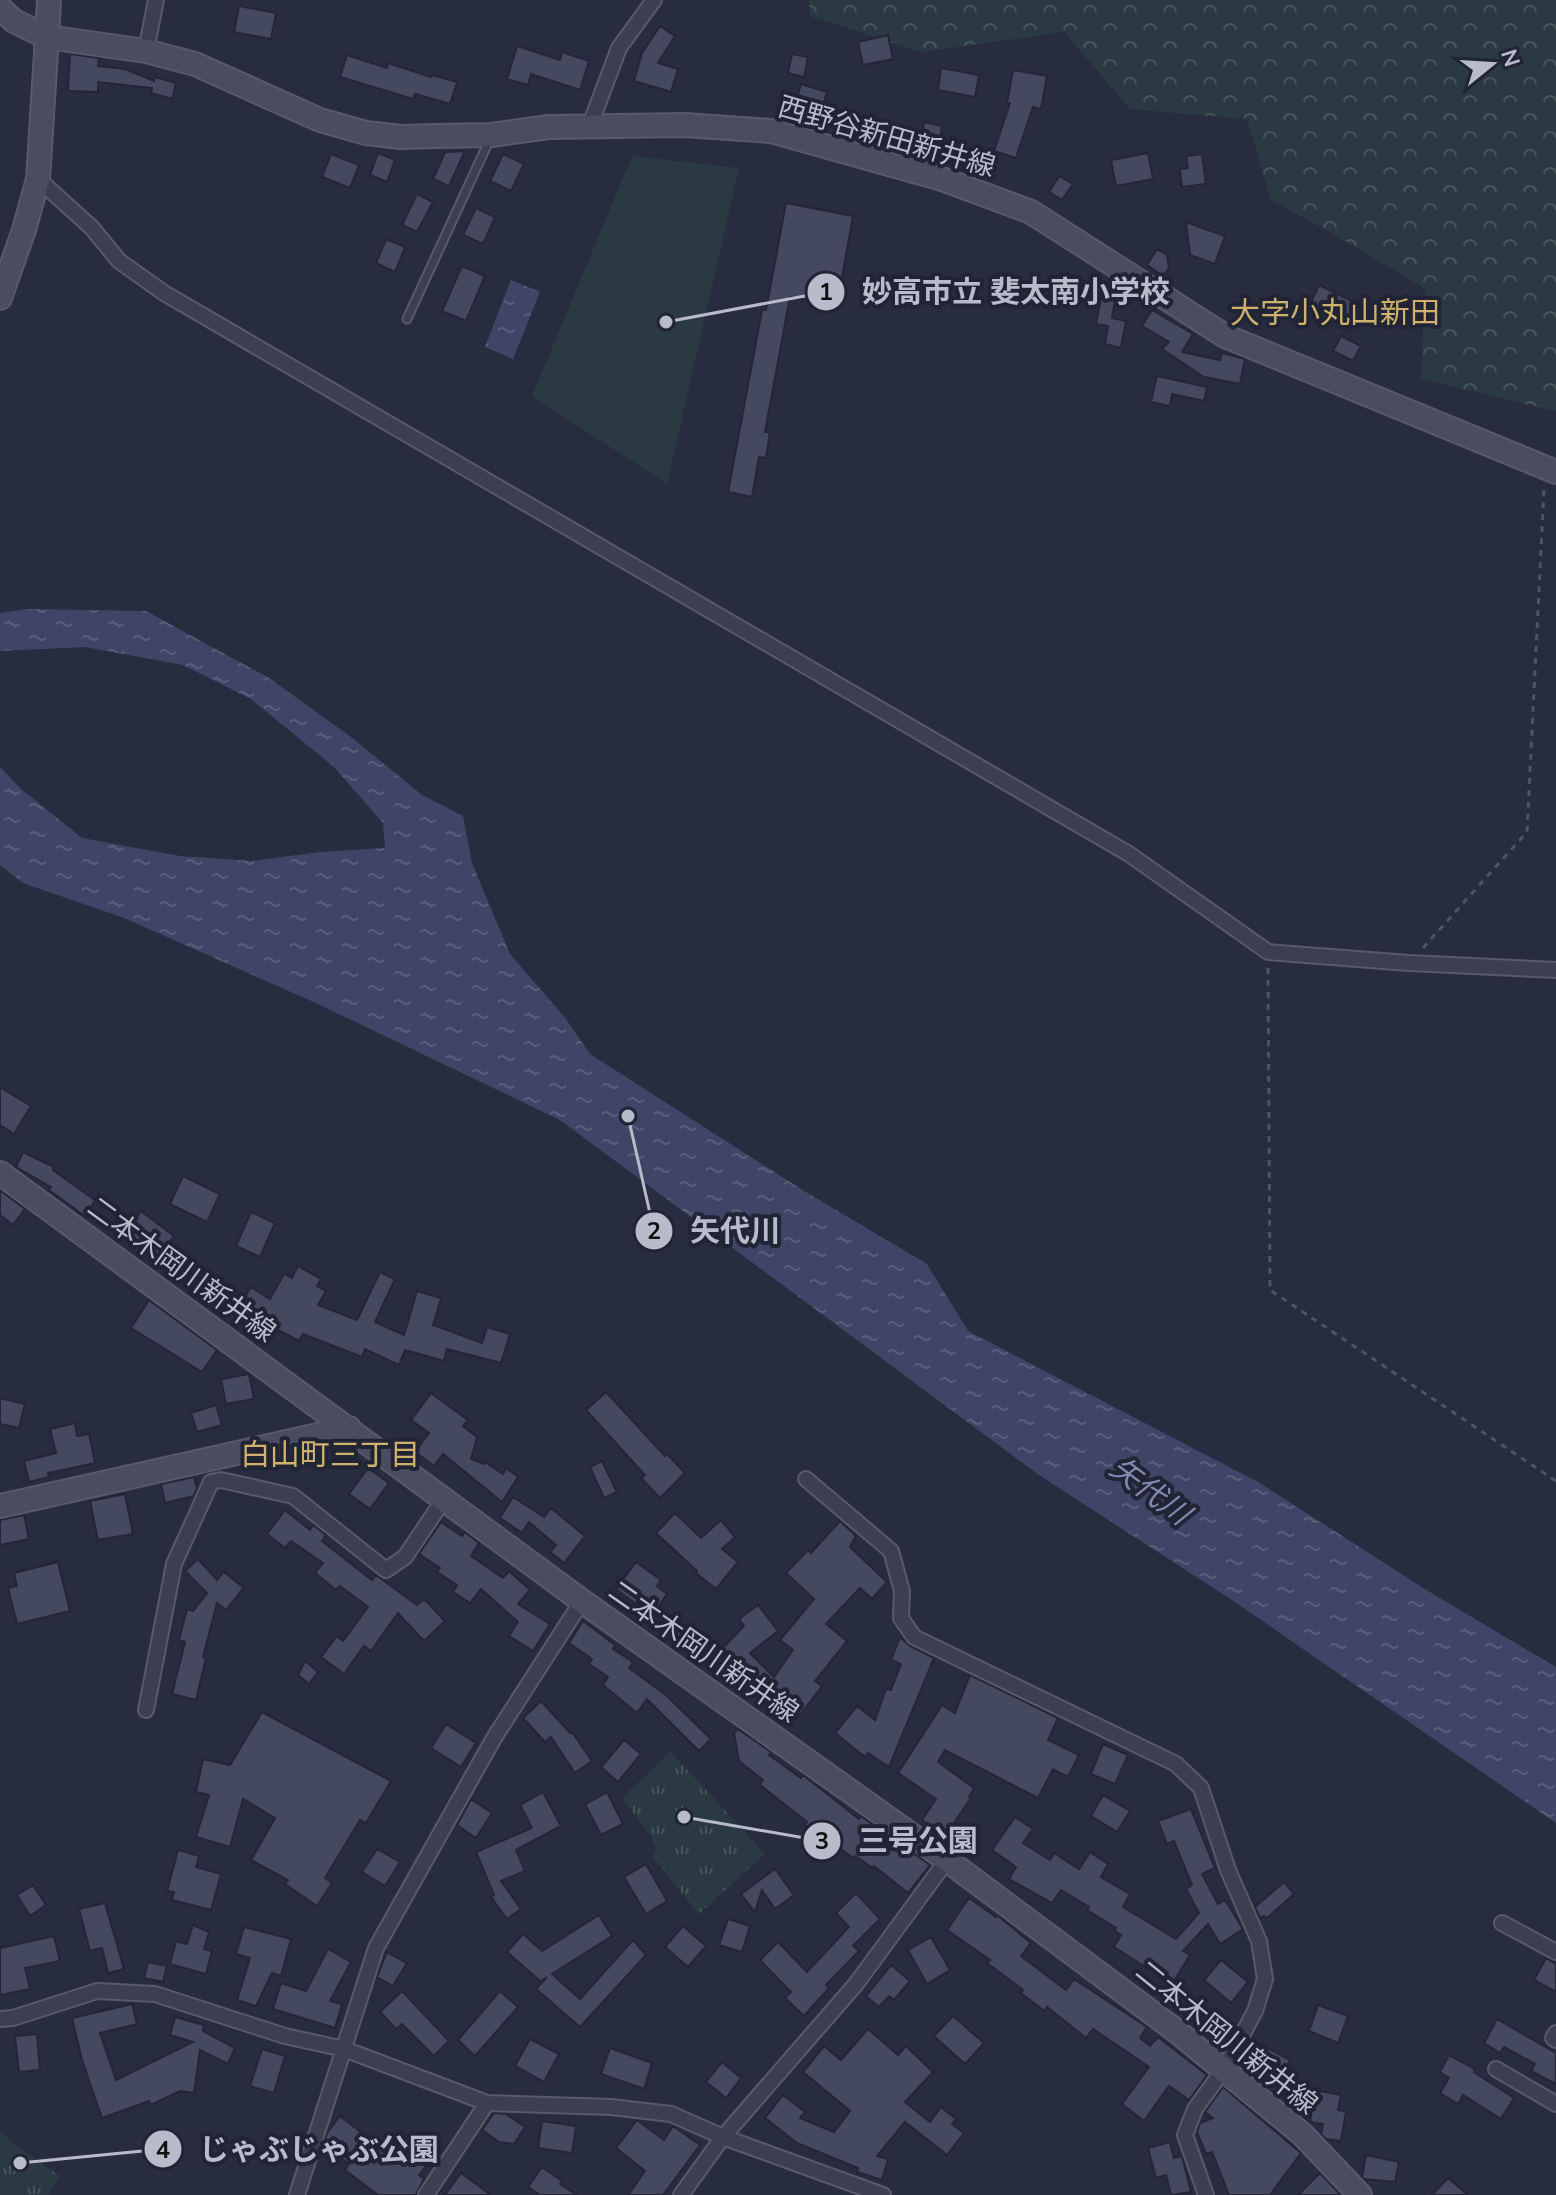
<svg xmlns="http://www.w3.org/2000/svg" width="1556" height="2195" font-family="'Nunito Sans','Noto Sans JP',sans-serif">
<defs>
<pattern id="forest-crowns" width="20" height="18" patternUnits="userSpaceOnUse" patternTransform="scale(2)"><rect width="20" height="18" fill="#2b3a42"/><path d="M2 6a3 3 0 1 1 6 0M12 15a3 3 0 1 1 6 0" fill="none" stroke="#48555c"/></pattern>
<pattern id="park-tufts" width="24" height="20" patternUnits="userSpaceOnUse" patternTransform="scale(2)"><rect width="24" height="20" fill="#2b3a42"/><path d="M3 7l-1-3M5 7V3M7 7l1-3M15 17l-1-3M17 17v-4M19 17l1-3" fill="none" stroke="#48555c"/></pattern>
<pattern id="water-ripples" width="26" height="14" patternUnits="userSpaceOnUse" patternTransform="scale(2)"><rect width="26" height="14" fill="#3f4567"/><path d="M2 4q2-2 4 0t4 0M15 11q2-2 4 0t4 0" fill="none" stroke="#595e7b"/></pattern>
</defs>
<rect width="100%" height="100%" fill="#282c3f"/>
<path fill="url(#forest-crowns)" d="M809,0H1556V411L1421,379L1425,289L1332,233L1271,200L1247,119L1130,109L1064,32L922,52L810,16Z"/>
<path fill="url(#park-tufts)" d="M671,1752L765,1854L699,1914L653,1857L656,1849L651,1836L622,1798Z
M0,2132L22,2150L60,2176L48,2195H0Z"/>
<path fill="#2b3a42" d="M632,156L739,168L667,484L532,396Z"/>
<path fill="url(#water-ripples)" d="M511,280L540,292L513,359L485,347Z
M28,609L146,611L269,678L351,737L422,795L463,816L472,863L510,954L566,1019L590,1054L804,1191L927,1264L968,1331L1258,1482L1428,1591L1556,1667V1823L1232,1600L1039,1475L560,1120L318,1004L124,918L23,883L0,865V767L21,789L82,838L180,856L252,861L320,852L385,848L383,823L334,767L251,699L183,665L85,647L0,651V613Z"/>
<path fill="#44495f" stroke="#222637" stroke-width="2" d="M239,6L276,13L271,39L234,32Z
M660,26L675,36L658,63L678,69L671,92L634,81L642,53Z
M888,35L893,59L863,65L858,42Z
M517,46L560,60L562,52L589,61L580,90L531,74L528,85L507,79Z
M70,54L99,58L98,66L125,69L154,81L155,77L176,83L172,99L151,93L152,88L98,82V92L68,91Z
M792,54L808,57L804,77L788,73Z
M347,55L387,68L388,63L431,77L432,75L457,82L450,104L415,94L413,99L340,77Z
M941,68L979,75L975,97L938,90Z
M1013,70L1047,76L1041,109L1033,107L1016,158L994,151L1010,103H1007Z
M801,84L827,92L821,113L795,105Z
M924,122L942,126L939,148L921,145Z
M465,151L449,186L433,179L445,152Z
M378,153L395,160L387,182L370,175Z
M1148,153L1153,179L1116,186L1111,160Z
M331,154L359,165L350,188L322,177Z
M503,154L524,164L511,191L490,181Z
M1202,154L1206,184L1182,187L1180,169L1188,168L1186,156Z
M1059,176L1073,184L1062,200L1049,192Z
M417,194L433,202L417,232L402,225Z
M786,203L853,216L837,306L790,297L765,432H770L766,458L759,457L752,497L728,492L762,310H766Z
M476,208L495,217L483,244L463,235Z
M1186,222L1225,236L1215,264L1190,255Z
M386,239L405,247L395,272L376,263Z
M1157,249L1167,255L1169,268L1163,276L1147,265Z
M462,266L485,276L466,321L442,311Z
M1319,285L1360,305L1347,331L1306,312Z
M1101,298L1115,301L1112,318L1126,321L1121,348L1105,344L1108,326L1096,324Z
M1152,310L1193,334L1182,352L1220,360L1222,353L1245,359L1240,384L1204,377L1162,349L1169,342L1142,326Z
M1341,336L1361,346L1353,361L1333,351Z
M1157,376L1207,387L1204,401L1172,394L1170,406L1151,402Z
M0,1087L31,1106L14,1134L0,1125Z
M23,1152L54,1167L53,1170L95,1200L86,1217L49,1190L51,1187L16,1167Z
M183,1176L220,1194L207,1222L170,1204Z
M0,1190L25,1209L13,1225L0,1215Z
M141,1211L174,1236L157,1259L124,1235Z
M251,1212L275,1223L260,1257L236,1246Z
M298,1266L321,1279L317,1286L326,1291L318,1305L357,1320L380,1272L395,1279L375,1322L404,1335L417,1291L441,1298L433,1325L482,1343L487,1327L510,1334L501,1363L447,1349L444,1361L405,1350L399,1365L365,1349L362,1357L303,1334L299,1341L267,1324L264,1329L236,1311L251,1287L270,1299L284,1274L292,1278Z
M149,1300L217,1350L202,1372L131,1328Z
M249,1374L254,1399L226,1404L221,1379Z
M606,1392L665,1456L667,1454L685,1473L660,1498L641,1478L645,1475L586,1410Z
M431,1393L468,1420L463,1426L477,1437L471,1459L484,1464L485,1462L503,1474L506,1468L518,1477L502,1502L443,1454L434,1466L415,1452L429,1433L411,1420Z
M0,1398L25,1404L19,1428L0,1424Z
M216,1405L222,1425L197,1432L191,1413Z
M75,1423L77,1436L89,1434L95,1463L48,1473L49,1477L29,1482L24,1461L56,1453L50,1429Z
M602,1461L617,1492L604,1498L590,1467Z
M368,1468L389,1483L370,1509L349,1494Z
M194,1477L197,1488L194,1496L165,1503L161,1484Z
M125,1494L133,1534L98,1540L90,1501Z
M513,1497L544,1517L551,1508L585,1536L564,1563L550,1552L556,1545L529,1522L522,1533L500,1518Z
M285,1510L310,1530L313,1525L317,1528L326,1535L322,1541L372,1580L376,1575L417,1605L424,1599L445,1621L424,1641L398,1613L371,1651L364,1646L344,1674L321,1657L337,1636L343,1641L368,1607L340,1586L336,1590L315,1573L323,1563L291,1541L285,1548L267,1534Z
M675,1513L701,1538L721,1520L735,1537L722,1549L738,1562L716,1589L696,1573L697,1571L656,1533Z
M24,1515L29,1539L0,1545V1520Z
M840,1521L856,1536L850,1547L887,1582L872,1599L860,1588L826,1624L847,1641L815,1681L822,1686L800,1715L749,1676L747,1678L720,1651L744,1626L739,1619L758,1605L778,1631L750,1653L774,1677L793,1650L780,1640L814,1599L786,1573L808,1550L811,1553Z
M441,1522L462,1536L465,1532L479,1543L471,1556L503,1578L509,1571L530,1590L518,1604L550,1624L533,1651L509,1636L518,1622L481,1589L470,1603L453,1592L457,1585L437,1572L440,1568L419,1554Z
M198,1559L217,1580L225,1570V1573L244,1588L226,1610L217,1603L203,1657L206,1658L196,1700L172,1694L185,1642L179,1640L187,1609L193,1611L207,1593L185,1571Z
M58,1562L70,1611L17,1624L8,1588L17,1586L14,1573Z
M636,1562L661,1580L657,1586L667,1594L656,1610L639,1598L636,1604L616,1589Z
M583,1621L615,1645L613,1649L633,1662L629,1668L666,1695L711,1739L699,1751L647,1699L637,1713L603,1685L608,1677L589,1664L592,1659L569,1643Z
M676,1626L690,1636L681,1648L667,1638Z
M900,1637L910,1646L934,1658L889,1767L868,1753L865,1757L835,1733L857,1706L875,1720L886,1689L891,1690L901,1664L891,1660Z
M305,1661L318,1672L309,1684L298,1675Z
M970,1675L1058,1718L1048,1740L1079,1755L1068,1777L1053,1769L1038,1798L945,1750L938,1762L974,1788L969,1797L971,1798L945,1836L922,1820L936,1799L898,1773L942,1705L955,1713Z
M541,1701L570,1733L572,1732L592,1761L575,1773L551,1737L545,1742L523,1718Z
M262,1712L391,1781L366,1823L360,1820L325,1878L332,1883L317,1906L285,1884L288,1880L251,1860L275,1818L243,1799L230,1847L196,1837L209,1795L196,1792L203,1759L230,1765Z
M446,1724L476,1743L461,1767L431,1748Z
M738,1729L771,1752L769,1755L801,1778L803,1775L859,1819L861,1816L930,1865L908,1893L874,1866L873,1868L855,1856L853,1858L833,1843L831,1846L819,1838L805,1825L807,1822L760,1785L763,1780L739,1761L734,1733Z
M624,1740L641,1754L618,1782L601,1767Z
M1103,1744L1128,1755L1115,1784L1091,1774Z
M543,1792L561,1826L516,1850L525,1871L501,1881L521,1909L507,1919L491,1897L494,1895L476,1852L532,1828L520,1805Z
M607,1792L623,1824L601,1835L585,1804Z
M1103,1795L1130,1811L1117,1832L1091,1816Z
M471,1799L492,1813L476,1838L457,1825Z
M1191,1809L1215,1868L1202,1874L1218,1904L1225,1900L1243,1929L1220,1944L1208,1924L1183,1951L1190,1955L1172,1984L1114,1947L1121,1935L1115,1931L1116,1928L1087,1910L1089,1907L1061,1890L1052,1903L1009,1879L1016,1867L992,1850L1015,1817L1033,1829L1023,1843L1050,1860L1054,1853L1079,1869L1090,1852L1108,1864L1101,1877L1130,1894L1123,1907L1176,1939L1199,1913L1186,1889L1192,1885L1174,1841L1167,1844L1158,1821Z
M377,1849L400,1862L385,1886L362,1872Z
M178,1850L199,1856L196,1867L221,1874L211,1910L172,1900L174,1892L167,1891Z
M646,1864L667,1901L646,1914L624,1877Z
M775,1869L794,1895L775,1909L762,1890L755,1912L741,1894Z
M1284,1882L1294,1894L1267,1918L1264,1916L1260,1918L1255,1907Z
M33,1885L46,1905L30,1916L17,1895Z
M856,1893L880,1919L853,1946L859,1951L826,1985L829,1988L804,2016L785,1998L791,1992L760,1960L778,1942L807,1972L849,1927L836,1913Z
M969,1898L996,1917L997,1915L1031,1943L1021,1956L1066,1990L1074,1979L1147,2027L1140,2038L1150,2046L1158,2037L1207,2075L1189,2100L1169,2086L1144,2121L1122,2104L1149,2067L1093,2029L1086,2038L1047,2007L1044,2011L1021,1993L1023,1990L987,1963L990,1960L947,1930Z
M105,1903L124,1969L108,1973L102,1948L90,1951L79,1909Z
M599,1915L612,1936L552,1974L580,1999L633,1940L646,1955L580,2027L536,1989L547,1977L540,1981L507,1952L523,1934L542,1951Z
M728,1919L750,1926L742,1952L719,1945Z
M193,1925L209,1932L204,1949L212,1951L206,1974L170,1964L176,1941L187,1944Z
M683,1926L706,1946L688,1967L665,1947Z
M244,1927L291,1939L281,1976L272,1973L256,2006L237,2000L250,1958L236,1954Z
M54,1936L60,1961L25,1968L30,1989L0,1995V1948Z
M931,1937L950,1970L927,1984L908,1950Z
M328,1949L351,1962L330,2001L342,2004L335,2028L273,2009L281,1983L306,1991Z
M387,1952L407,1963L393,1986L377,1977Z
M1546,1958L1556,1964V1992L1534,1980Z
M1221,1960L1248,1982L1231,2003L1204,1980Z
M148,1962L167,1966L163,1982L144,1978Z
M891,1965L910,1981L894,2000L889,1996L879,2007L866,1996Z
M402,1991L449,2041L434,2056L402,2024L396,2029L380,2012Z
M500,1991L518,2007L475,2056L458,2040Z
M132,2004L137,2024L100,2033L116,2080L193,2042L170,2035L175,2017L204,2025L203,2031L235,2048L228,2064L200,2050L194,2093L180,2091L151,2105L149,2101L102,2118L82,2060L72,2018Z
M1318,2005L1348,2016L1338,2043L1309,2031Z
M953,2016L984,2043L965,2064L934,2036Z
M1497,2019L1556,2053V2084L1531,2071L1535,2064L1504,2047L1500,2053L1484,2043Z
M868,2029L898,2055L906,2046L933,2072L905,2102L930,2122L941,2107L956,2119L952,2124L964,2133L947,2155L905,2122L877,2156L888,2159L882,2180L857,2172L858,2168L797,2143L765,2118L783,2095L805,2112L800,2118L834,2132L850,2111L803,2072L824,2046L841,2060Z
M37,2034L40,2070L19,2072L15,2036Z
M530,2039L559,2054L544,2082L515,2066Z
M1254,2041L1290,2060L1278,2084L1241,2064Z
M610,2048L652,2063L644,2089L601,2074Z
M262,2049L285,2056L274,2093L250,2086Z
M1449,2055L1475,2069L1474,2072L1514,2098L1501,2119L1463,2095L1458,2104L1440,2093L1449,2078L1440,2072Z
M722,2062L741,2078L726,2098L706,2082Z
M1223,2087L1301,2153L1270,2195H1229L1212,2152L1206,2154L1197,2132L1200,2123L1213,2118L1205,2112Z
M1315,2090L1341,2095L1338,2110L1346,2112L1341,2141L1326,2139L1321,2134L1323,2124L1310,2122Z
M494,2113L506,2114L525,2127L514,2144L499,2142L482,2130Z
M340,2116L393,2157L413,2132L438,2151L419,2175L424,2179L416,2195H378L345,2170L349,2164L323,2145L327,2133Z
M637,2120L664,2140L673,2126L700,2145L663,2195H628L645,2171L616,2148Z
M542,2121L576,2126L572,2153L538,2148Z
M1170,2142L1174,2158L1182,2156L1191,2192L1171,2195L1166,2175L1156,2178L1148,2148Z
M1366,2155L1399,2162L1395,2182L1364,2179L1362,2177Z
M542,2167L562,2181L560,2184L577,2195H540L528,2187Z
M461,2173L491,2195H438L441,2191L445,2195Z
M1320,2173L1341,2195H1298Z
M1448,2178L1468,2195H1432Z"/>
<g fill="none" stroke-linecap="round" stroke-linejoin="round">
<defs>
<path id="lane" d="M407,319L489,141"/>
<path id="street" d="M146,51L156,0
M590,125L619,48L654,0
M38,179L92,228L119,261L164,293L1129,854L1268,952L1409,963L1556,970
M806,1479L891,1551L902,1591L901,1618L914,1637L1176,1764L1201,1788L1228,1870L1259,1941L1265,1979L1255,2011L1224,2069L1195,2109L1185,2135L1206,2195
M146,1710L174,1564L211,1482L221,1480L293,1496L386,1570L405,1557L444,1499
M1502,1923L1556,1952
M0,2019L13,2018L97,1991L155,1994L285,2036L344,2049L487,2103L611,2107L671,2114L723,2137L883,2195
M1556,2033L1553,2038L1556,2040
M1496,2069L1556,2104
M297,2195L376,1948L494,1738L582,1601
M426,2195L487,2103
M681,2195L723,2137L856,1984L947,1860"/>
<path id="secondary" d="M49,0L47,37L146,51L195,64L320,120L366,133L401,137L436,136L491,135L549,127L685,125L771,131L942,179L1031,212L1225,336L1556,472
M0,8L14,21L47,37L38,179L24,230L0,298
M0,1173L582,1601L947,1860L1175,2030L1302,2134L1360,2195
M0,1506L349,1428"/>
</defs>
<use href="#lane" stroke="#575a6a" stroke-width="11"/>
<use href="#street" stroke="#575a6a" stroke-width="18"/>
<use href="#secondary" stroke="#575a6a" stroke-width="26"/>
<path stroke="#4a575f" stroke-width="3" stroke-dasharray="6 6" stroke-linecap="butt" d="M1423,948L1527,832L1544,489
M1268,968L1270,1290L1556,1481"/>
<use href="#lane" stroke="#3c3f50" stroke-width="7"/>
<use href="#street" stroke="#3c3f50" stroke-width="14"/>
<use href="#secondary" stroke="#4a4d62" stroke-width="22"/>
</g>
<g text-anchor="middle" stroke-width="8" stroke-linejoin="round" paint-order="stroke">
<g font-size="28" fill="#b8bbca" stroke="#202435">
<text transform="translate(887 136) rotate(16)" y="10">西野谷新田新井線</text>
<text transform="translate(182 1269) rotate(36)" y="10">二本木岡川新井線</text>
<text transform="translate(704 1651) rotate(35)" y="10">二本木岡川新井線</text>
<text transform="translate(1227 2037) rotate(39)" y="10">二本木岡川新井線</text>
</g>
<g font-size="30" fill="#cfb16e" stroke="#202435">
<text x="1335" y="323">大字小丸山新田</text>
<text x="330" y="1465">白山町三丁目</text>
</g>
<g font-size="30" font-style="italic" fill="#8289af" stroke="#202435">
<text transform="translate(1150 1491) rotate(37)" y="10">矢代川</text>
</g>
</g>
<path fill="none" stroke="#b8bbca" stroke-width="3" d="M666 322L826 292M628 1116L654 1231M684 1817L822 1841M20 2163L163 2149"/>
<g fill="#b8bbca" stroke="#202435" stroke-width="3">
<circle cx="666" cy="322" r="8"/>
<circle cx="628" cy="1116" r="8"/>
<circle cx="684" cy="1817" r="8"/>
<circle cx="20" cy="2163" r="8"/>
<circle cx="826" cy="292" r="20"/>
<circle cx="654" cy="1231" r="20"/>
<circle cx="822" cy="1841" r="20"/>
<circle cx="163" cy="2149" r="20"/>
</g>
<g font-size="24" text-anchor="middle" font-weight="bold" fill="#111">
<text x="826" y="300">1</text>
<text x="654" y="1239">2</text>
<text x="822" y="1849">3</text>
<text x="163" y="2158">4</text>
</g>
<g font-size="30" text-anchor="middle" font-weight="bold" fill="#b8bbca" stroke="#202435" stroke-width="8" stroke-linejoin="round" paint-order="stroke">
<text x="1016" y="302">妙高市立 斐太南小学校</text>
<text x="735" y="1241">矢代川</text>
<text x="918" y="1851">三号公園</text>
<text x="319" y="2160">じゃぶじゃぶ公園</text>
</g>
<g transform="translate(1492 64) rotate(72)" stroke="#202435" stroke-width="6" paint-order="stroke">
<path d="M0-6L14 30L0 20L-14 30Z" fill="#b8bbca"/>
<text y="-12" font-size="22" font-weight="bold" text-anchor="middle" fill="#b8bbca">N</text>
</g>
</svg>
